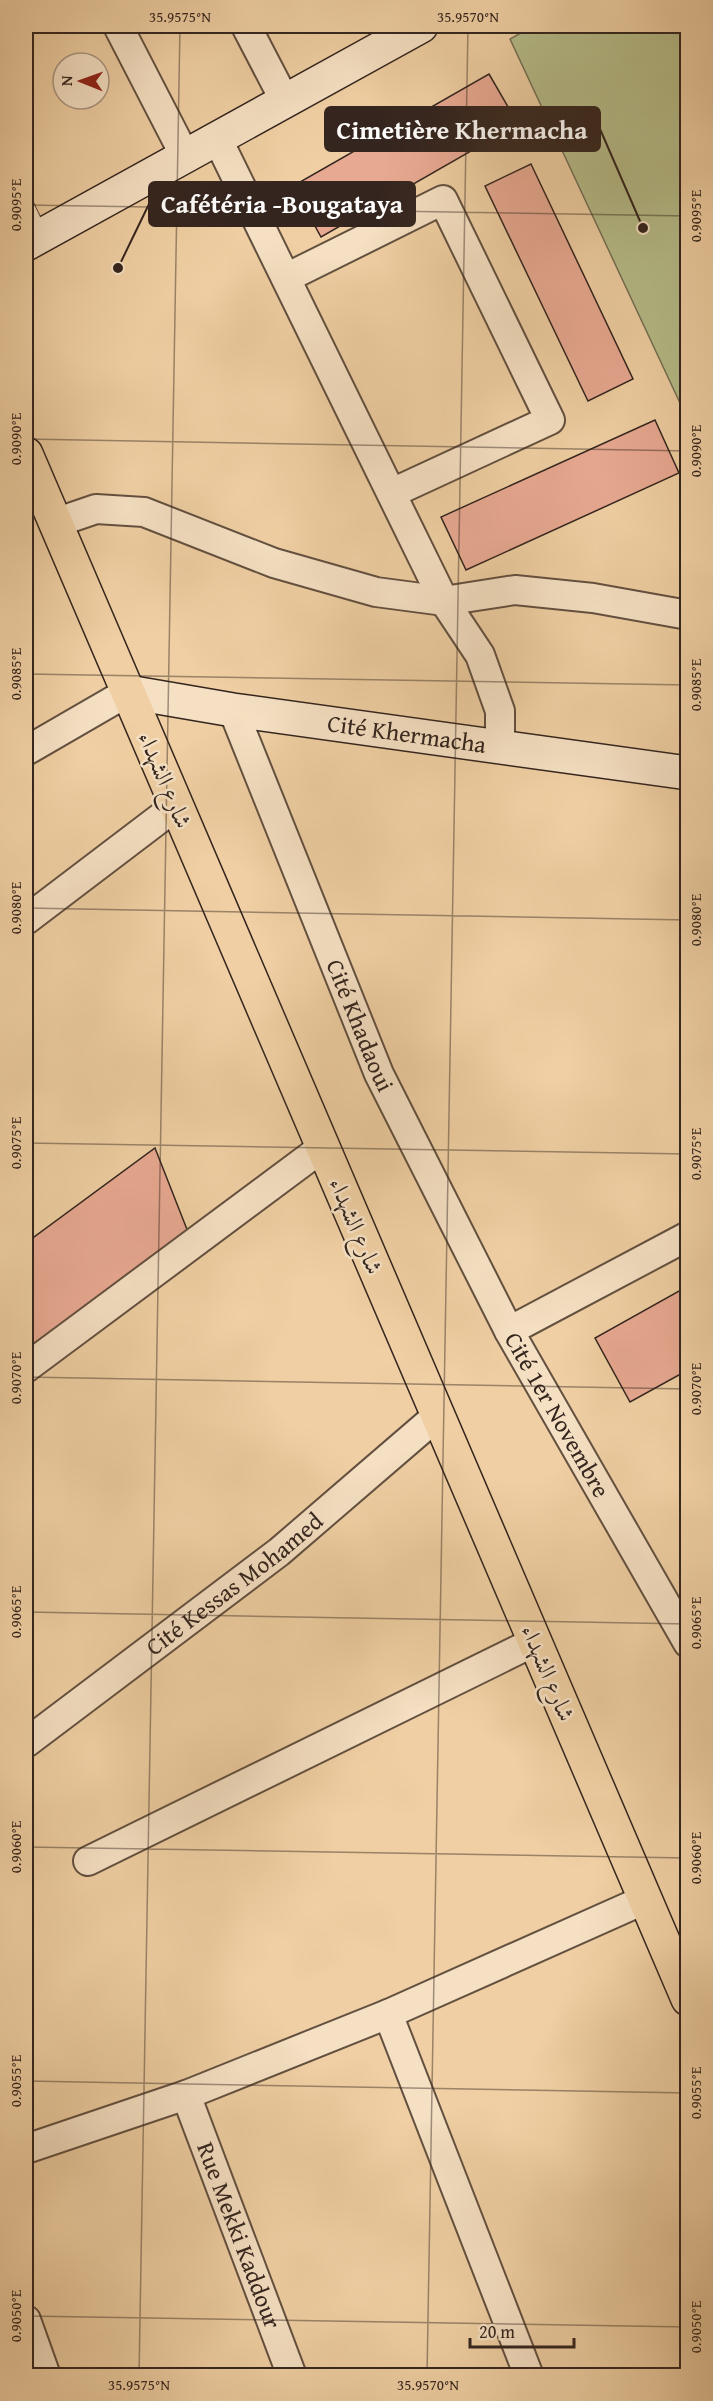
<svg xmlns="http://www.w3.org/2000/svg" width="713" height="2401" font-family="'Gentium Book Plus',Amiri,serif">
<rect width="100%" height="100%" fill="#efcfa3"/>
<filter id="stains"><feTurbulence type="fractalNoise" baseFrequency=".00333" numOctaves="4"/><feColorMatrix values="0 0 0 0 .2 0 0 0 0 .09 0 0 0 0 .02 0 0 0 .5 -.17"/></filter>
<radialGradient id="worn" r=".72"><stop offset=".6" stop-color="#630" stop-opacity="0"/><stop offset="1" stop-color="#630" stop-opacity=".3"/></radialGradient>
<path fill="#b5bc89" stroke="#747054" stroke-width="1.5" d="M533,26H687V418L510,39Z"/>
<path fill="#e8a992" stroke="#34251f" stroke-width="1.5" d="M489,74L518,124L321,237L293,186Z
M531,164L633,379L588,401L485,186Z
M655,420L679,473L466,570L441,517Z
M155,1148L188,1232L26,1349V1243Z
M688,1286V1370L630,1402L595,1338Z"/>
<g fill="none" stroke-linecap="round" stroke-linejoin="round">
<defs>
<path id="lane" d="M26,204L41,235"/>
<g id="street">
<path d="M118,26L185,156"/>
<path d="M246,26L285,101"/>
<path d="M217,138L444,601L480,655L500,711V747"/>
<path d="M286,278L443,200L550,420L392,493"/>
<path d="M55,523L96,509L144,512L274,563L376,592L444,601L515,590L593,598L688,615"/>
<path id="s1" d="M233,710L379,1074L509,1331L688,1643"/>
<path d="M26,751L128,692"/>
<path d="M26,920L176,806"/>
<path d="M509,1331L688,1236"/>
<path d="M26,1368L323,1147"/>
<path id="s2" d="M26,1743L279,1552L437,1416"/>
<path d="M88,1861L534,1642"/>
<path d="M388,2014L529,2376"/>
<path id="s3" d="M186,2095L292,2376"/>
<path d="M26,2149L186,2095L388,2014L646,1899"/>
<path d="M26,2320L46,2376"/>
</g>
<g id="secondary">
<path d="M26,244L421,26"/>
<path id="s4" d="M128,692L233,710L688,773"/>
</g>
<path id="primary" d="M26,454L688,1999"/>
</defs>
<use href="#lane" stroke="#635040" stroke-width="16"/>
<use href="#street" stroke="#635040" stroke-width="32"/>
<use href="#secondary" stroke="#34251f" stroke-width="36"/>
<use href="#primary" stroke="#34251f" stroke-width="36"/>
<use href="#lane" stroke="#f5e0c3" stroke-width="14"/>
<use href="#street" stroke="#f5e0c3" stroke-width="28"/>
<use href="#secondary" stroke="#f5e0c3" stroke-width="33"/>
<use href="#primary" stroke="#efcfa3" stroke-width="33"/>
</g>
<path fill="none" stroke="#34251f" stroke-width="1.5" stroke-opacity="0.45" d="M26,205L688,216M26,439L688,451M26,674L688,685M26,908L688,920M26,1143L688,1154M26,1377L688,1389M26,1612L688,1624M26,1847L688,1858M26,2081L688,2093M26,2316L688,2327M139,2376L180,26M427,2376L468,26"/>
<g text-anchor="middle" stroke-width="5" stroke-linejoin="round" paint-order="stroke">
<g font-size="24" fill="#34251f" stroke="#f5e0c3">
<text dy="8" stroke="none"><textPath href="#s4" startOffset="282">Cité Khermacha</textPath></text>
<text transform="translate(165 780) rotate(67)" y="8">شارع الشهداء</text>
<text dy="8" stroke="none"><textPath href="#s1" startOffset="340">Cité Khadaoui</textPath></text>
<text transform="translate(356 1226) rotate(67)" y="8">شارع الشهداء</text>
<text dy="8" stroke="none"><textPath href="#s1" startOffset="777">Cité 1er Novembre</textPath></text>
<text dy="8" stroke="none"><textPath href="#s2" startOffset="262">Cité Kessas Mohamed</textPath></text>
<text transform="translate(548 1673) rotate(67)" y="8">شارع الشهداء</text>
<text dy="8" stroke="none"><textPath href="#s3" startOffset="150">Rue Mekki Kaddour</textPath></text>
</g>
</g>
<path fill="none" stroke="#34251f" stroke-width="2" d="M643 228L600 129M118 268L149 204"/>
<g fill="#34251f" stroke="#f5e0c3" stroke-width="2">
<circle cx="643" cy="228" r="6"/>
<circle cx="118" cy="268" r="6"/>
</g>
<g fill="#34251f" stroke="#34251f" stroke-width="2">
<rect x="325" y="107" width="275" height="44" rx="6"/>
<rect x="149" y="182" width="266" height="44" rx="6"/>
</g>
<g font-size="26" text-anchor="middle" font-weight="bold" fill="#fff">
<text x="462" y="139">Cimetière Khermacha</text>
<text x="282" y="213">Cafétéria -Bougataya</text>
</g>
<rect width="713" height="2401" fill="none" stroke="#efcfa3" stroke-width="66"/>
<g transform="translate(81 81) rotate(271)"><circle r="28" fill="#f5e0c3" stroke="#a89581" stroke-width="1.5"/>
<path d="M0-4.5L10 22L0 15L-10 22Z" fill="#8f2418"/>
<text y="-9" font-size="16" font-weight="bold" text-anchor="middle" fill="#34251f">N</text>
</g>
<path d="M470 2338v9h104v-9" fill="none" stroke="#34251f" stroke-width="3"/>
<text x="479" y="2338" font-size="18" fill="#34251f" stroke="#f5e0c3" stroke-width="4.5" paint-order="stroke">20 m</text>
<rect x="33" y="33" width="647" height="2335" fill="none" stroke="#34251f" stroke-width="2"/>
<g font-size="15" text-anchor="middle" fill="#34251f">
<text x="180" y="22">35.9575°N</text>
<text x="468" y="22">35.9570°N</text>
<text transform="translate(16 205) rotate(-90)" y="5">0.9095°E</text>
<text transform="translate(696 216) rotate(-90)" y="5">0.9095°E</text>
<text transform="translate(16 439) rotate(-90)" y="5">0.9090°E</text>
<text transform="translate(696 451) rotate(-90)" y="5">0.9090°E</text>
<text transform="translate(16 674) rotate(-90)" y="5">0.9085°E</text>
<text transform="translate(696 685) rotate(-90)" y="5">0.9085°E</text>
<text transform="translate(16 908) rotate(-90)" y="5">0.9080°E</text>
<text transform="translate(696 920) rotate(-90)" y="5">0.9080°E</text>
<text transform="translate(16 1143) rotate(-90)" y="5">0.9075°E</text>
<text transform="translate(696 1154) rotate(-90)" y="5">0.9075°E</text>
<text transform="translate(16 1378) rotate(-90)" y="5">0.9070°E</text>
<text transform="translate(696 1389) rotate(-90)" y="5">0.9070°E</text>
<text transform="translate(16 1612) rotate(-90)" y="5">0.9065°E</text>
<text transform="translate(696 1623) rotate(-90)" y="5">0.9065°E</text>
<text transform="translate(16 1847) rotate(-90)" y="5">0.9060°E</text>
<text transform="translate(696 1858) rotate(-90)" y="5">0.9060°E</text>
<text transform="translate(16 2081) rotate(-90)" y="5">0.9055°E</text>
<text transform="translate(696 2093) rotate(-90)" y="5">0.9055°E</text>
<text transform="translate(16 2316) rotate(-90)" y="5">0.9050°E</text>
<text transform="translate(696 2327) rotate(-90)" y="5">0.9050°E</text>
<text x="139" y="2390">35.9575°N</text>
<text x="428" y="2390">35.9570°N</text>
</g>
<rect width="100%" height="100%" filter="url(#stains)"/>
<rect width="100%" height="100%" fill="url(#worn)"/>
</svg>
